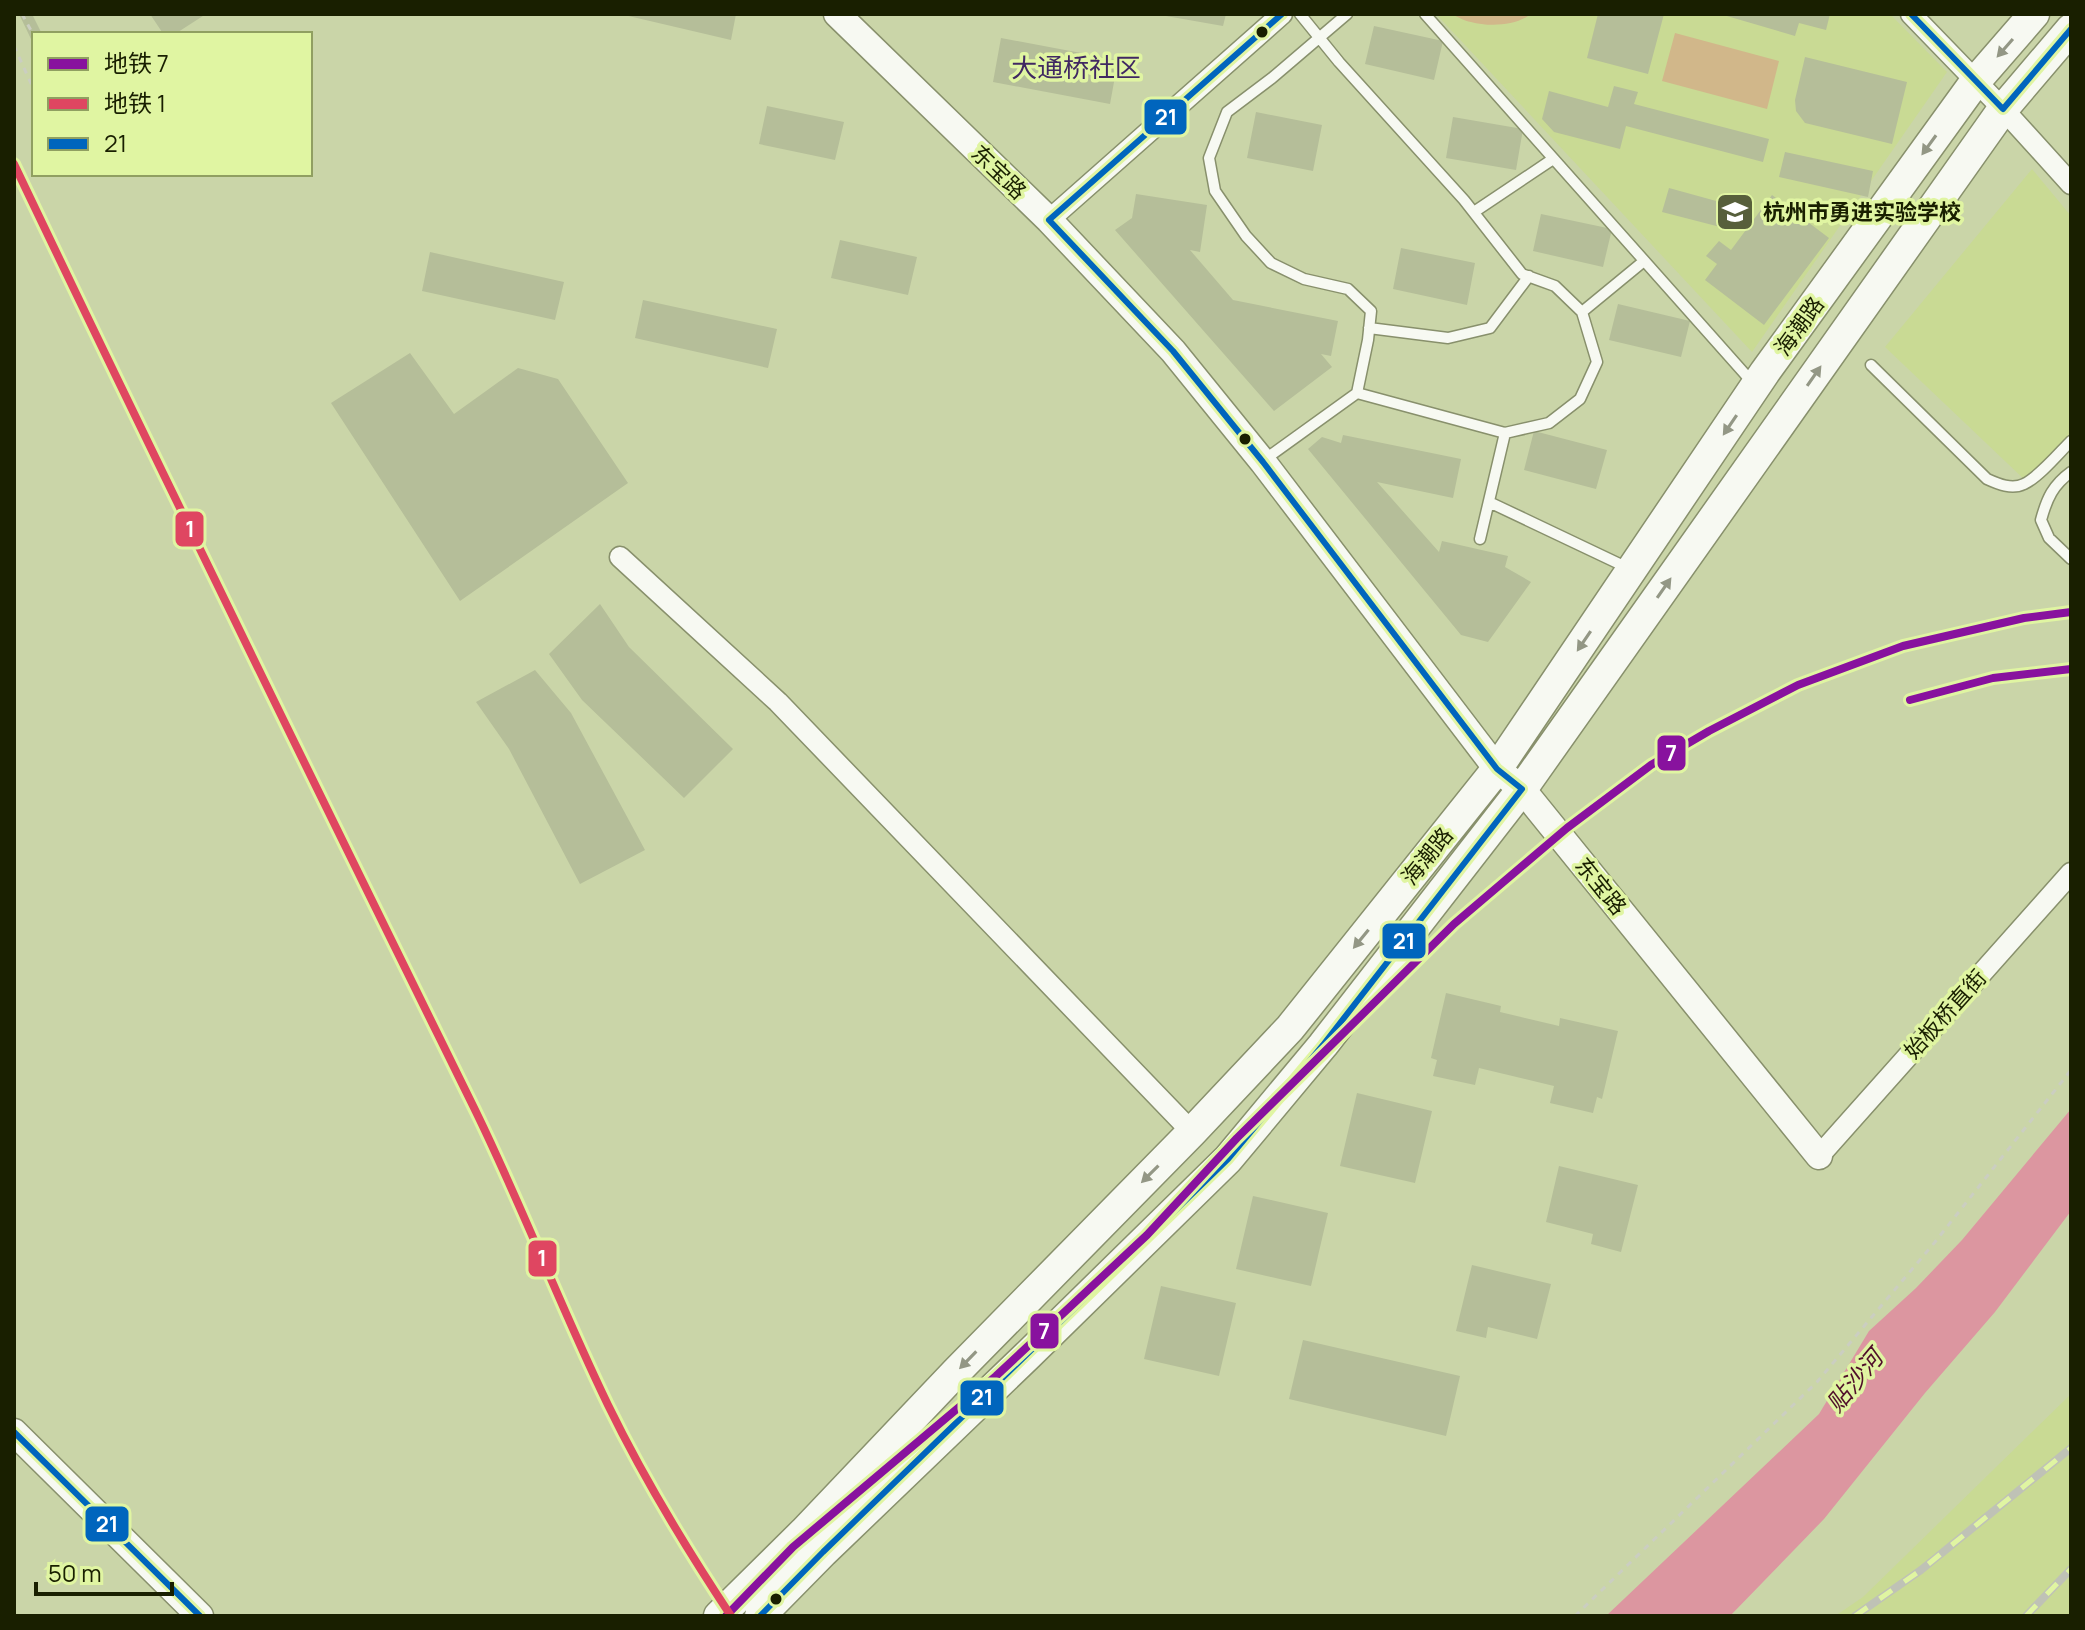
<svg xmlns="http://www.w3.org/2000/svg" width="2085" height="1630" font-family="Manrope,'Noto Sans SC',sans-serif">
<rect width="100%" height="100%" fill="#cad5a8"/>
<path fill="#c9da94" d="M1436,14H1890L1947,72L1752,352Z
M2032,169L2071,216V433L2027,482L1885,347Z
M2071,1394V1616H1835L1863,1597Z"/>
<path fill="#d1b78a" d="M1452,14H1531C1516,26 1489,27 1471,22C1464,21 1458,17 1452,14Z
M1675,33L1779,61L1767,109L1662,81Z"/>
<path fill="#dc96a0" d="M2071,1109V1211L1995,1312L1925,1393L1824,1519L1730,1616H1606L1819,1414L1869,1331L1916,1288L1962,1240Z"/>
<path fill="#b5be99" d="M19,14H32L42,34H34V37L31,39Z
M150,14H206L175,34H166L162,32Z
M620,14H736L731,40Z
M1167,14H1226L1223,26L1166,16Z
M1598,14H1664L1648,74L1587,58Z
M1720,14H1830L1826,30L1799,23L1795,36Z
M1374,26L1443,41L1434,80L1365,64Z
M1001,38L1118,60L1110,104L993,82Z
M1805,57L1907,82L1892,144L1805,123L1796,111L1795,100Z
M1614,86L1638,92L1634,104L1769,139L1763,162L1626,126L1620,149L1554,132L1542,119L1549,91L1608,107Z
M767,106L844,122L835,160L759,144Z
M1256,112L1322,125L1313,171L1247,158Z
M1453,117L1523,129L1516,170L1446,158Z
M1785,152L1873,171L1868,197L1779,177Z
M1669,188L1738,207L1732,230L1662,212Z
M1136,194L1207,205L1200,252L1190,250L1233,300L1338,321L1331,356L1321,354L1332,367L1274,411L1115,230L1132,218Z
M1772,195L1829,238L1764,325L1705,280L1717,264L1706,256L1719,241L1731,250Z
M1541,214L1612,229L1603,267L1533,251Z
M840,240L917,257L908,295L831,278Z
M1401,248L1475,263L1467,305L1393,289Z
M430,252L564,282L555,320L422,291Z
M643,300L777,329L768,368L635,338Z
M1618,304L1690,321L1681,357L1609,340Z
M410,353L454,414L518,368L558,379L628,483L460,601L331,403Z
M1534,431L1607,450L1596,489L1524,470Z
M1343,435L1461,459L1453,498L1377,482L1439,552L1442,541L1508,556L1505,567L1531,582L1488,642L1461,635L1308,449L1322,437L1341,443Z
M600,604L629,647L733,749L684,798L582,700L549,654Z
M535,670L571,713L645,850L580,884L509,749L476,702Z
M1446,993L1501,1006L1500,1012L1559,1026L1560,1018L1618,1031L1602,1099L1597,1097L1593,1113L1550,1103L1554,1086L1479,1068L1475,1085L1433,1076L1437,1060L1431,1058Z
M1357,1093L1432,1111L1415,1183L1340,1166Z
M1559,1166L1638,1185L1621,1252L1591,1244L1593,1234L1546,1222Z
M1253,1196L1328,1213L1311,1286L1236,1269Z
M1472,1265L1551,1284L1537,1339L1488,1327L1486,1338L1456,1331Z
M1161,1286L1236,1303L1219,1376L1144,1359Z
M1303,1340L1460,1376L1446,1436L1289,1399Z"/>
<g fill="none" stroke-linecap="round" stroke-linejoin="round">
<defs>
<path id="service" d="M1347,14L1272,78L1227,112L1209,158L1215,191L1246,236L1271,263L1304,279L1348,289L1371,311L1368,340L1357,393
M1425,14L1752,382
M1474,212L1553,159
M1582,312L1644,261
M1369,328L1448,338L1490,328L1529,276
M1871,365L1987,479C1998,484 2012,490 2024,484C2039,477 2059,453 2071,441
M1264,460L1357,393L1505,433L1549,423L1580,399L1597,362L1582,312L1555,286L1522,274L1464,200L1339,62L1300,14
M2071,472C2053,485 2047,498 2041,520L2049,538L2071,559
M1489,502L1628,568
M1480,539L1505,433"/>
<path id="minor" d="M1911,14L2003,109L2071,184
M1049,220L1282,14
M620,557L778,702L1192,1132
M1819,1156L2071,873"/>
<path id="tertiary" d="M837,14L1049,220L1173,351L1263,462L1497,769L1522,789L1819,1156
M14,1432L200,1616"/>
<path id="secondary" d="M719,1616L804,1532L957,1371L1192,1132L1290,1028L1497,769L1765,372L1975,82L2034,14
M760,1616L823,1552L1027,1356L1228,1159L1323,1045L1522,789L2003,109L2071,29"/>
</defs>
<use href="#service" stroke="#88906c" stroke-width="13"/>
<use href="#minor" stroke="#88906c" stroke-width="23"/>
<use href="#tertiary" stroke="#88906c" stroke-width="29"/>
<use href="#secondary" stroke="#88906c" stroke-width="33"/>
<path stroke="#cbcec1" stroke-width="3" stroke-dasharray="6 6" stroke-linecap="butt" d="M22,14L34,36
M14,46L34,90
M1575,1616L1817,1382L1935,1242L2071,1070"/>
<use href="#service" stroke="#f7f9f2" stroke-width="10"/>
<use href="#minor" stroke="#f7f9f2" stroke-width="20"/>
<use href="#tertiary" stroke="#f7f9f2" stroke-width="26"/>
<use href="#secondary" stroke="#f7f9f2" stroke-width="30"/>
<defs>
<path id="rail" d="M1855,1616L1921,1570L2071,1448
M2026,1616L2071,1569"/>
</defs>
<use href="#rail" stroke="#bfc2b6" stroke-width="8"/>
<use href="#rail" stroke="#e0f5a2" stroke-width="5" stroke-dasharray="15" stroke-linecap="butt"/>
<defs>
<path id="bus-1" d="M1911,14L2003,109L2071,29
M1049,220L1282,14
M14,1432L200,1616
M760,1616L823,1552L1228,1159L1323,1045L1522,789L1497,769L1263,462L1173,351L1049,220"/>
</defs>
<use href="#bus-1" stroke="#e0f5a2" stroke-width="12"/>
<use href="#bus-1" stroke="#0065bd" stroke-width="6"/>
<defs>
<path id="metro-1" d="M1910,700L1993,678L2071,669
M726,1616L793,1547L996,1376L1147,1235L1237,1138L1454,924L1567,828L1651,765L1709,731L1798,685L1903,646L2024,618L2071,612"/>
<path id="metro-2" d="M14,164C166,483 322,799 478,1116C524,1211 562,1310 608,1405C644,1479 686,1548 731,1616"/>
</defs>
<use href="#metro-1" stroke="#e0f5a2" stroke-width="14"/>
<use href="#metro-2" stroke="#e0f5a2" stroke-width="14"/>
<use href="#metro-1" stroke="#88129e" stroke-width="8"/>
<use href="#metro-2" stroke="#df4661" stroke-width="8"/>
</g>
<defs><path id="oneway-solid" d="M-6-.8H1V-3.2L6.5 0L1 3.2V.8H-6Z" transform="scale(2)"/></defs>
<g fill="#939785">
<use href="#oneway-solid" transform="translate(2005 48) rotate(131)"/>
<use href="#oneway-solid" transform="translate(1929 145) rotate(126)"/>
<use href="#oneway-solid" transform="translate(1814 376) rotate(-55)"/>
<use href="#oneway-solid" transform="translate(1730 425) rotate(124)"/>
<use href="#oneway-solid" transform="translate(1664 588) rotate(-55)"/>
<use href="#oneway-solid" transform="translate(1584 641) rotate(124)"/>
<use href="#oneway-solid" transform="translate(1361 939) rotate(129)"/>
<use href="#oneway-solid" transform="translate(1150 1174) rotate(135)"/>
<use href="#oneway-solid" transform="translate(968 1360) rotate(134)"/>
</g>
<defs>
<symbol id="school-square" viewBox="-11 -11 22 22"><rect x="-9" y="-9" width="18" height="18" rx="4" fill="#575f3b" stroke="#e0f5a2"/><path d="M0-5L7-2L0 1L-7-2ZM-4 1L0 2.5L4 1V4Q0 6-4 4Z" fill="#fff"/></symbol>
</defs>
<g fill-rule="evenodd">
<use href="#school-square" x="1713" y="190" width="44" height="44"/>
</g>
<g fill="#191f00" stroke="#e0f5a2" stroke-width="3">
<circle cx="1262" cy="32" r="7"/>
<circle cx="1245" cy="439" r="7"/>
<circle cx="776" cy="1599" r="7"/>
</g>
<g text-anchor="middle" stroke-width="7" stroke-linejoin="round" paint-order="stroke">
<g font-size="22" fill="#191f00" stroke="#e0f5a2">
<text transform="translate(999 172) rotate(44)" y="8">东宝路</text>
<text transform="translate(1799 326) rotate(-54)" y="8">海潮路</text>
<text transform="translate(1427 856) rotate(-51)" y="8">海潮路</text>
<text transform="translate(1601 886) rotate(51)" y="8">东宝路</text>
<text transform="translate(1945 1014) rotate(-48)" y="8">始板桥直街</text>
</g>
<g font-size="22" font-weight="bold" fill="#191f00" stroke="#e0f5a2" text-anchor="start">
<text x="1763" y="220">杭州市勇进实验学校</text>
</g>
<g font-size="24" font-style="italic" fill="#500f2a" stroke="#e0f5a2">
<text transform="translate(1855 1381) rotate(-50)" y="8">贴沙河</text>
</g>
<g font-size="26" fill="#402862" stroke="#e0f5a2">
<text x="1076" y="77">大通桥社区</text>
</g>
</g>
<g stroke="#e0f5a2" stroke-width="3">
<rect x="1143" y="98" width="45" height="38" rx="8" fill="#0065bd"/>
<rect x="174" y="510" width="31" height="38" rx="8" fill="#df4661"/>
<rect x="1656" y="734" width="31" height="38" rx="8" fill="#88129e"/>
<rect x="1381" y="922" width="46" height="38" rx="8" fill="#0065bd"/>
<rect x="527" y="1239" width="31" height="39" rx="8" fill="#df4661"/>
<rect x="1029" y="1312" width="31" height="38" rx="8" fill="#88129e"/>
<rect x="959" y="1379" width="46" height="38" rx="8" fill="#0065bd"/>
<rect x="84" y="1505" width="46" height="38" rx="8" fill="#0065bd"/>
</g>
<g font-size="22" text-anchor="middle" font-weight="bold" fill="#fff">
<text x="1166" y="125">21</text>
<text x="190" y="537">1</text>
<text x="1671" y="761">7</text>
<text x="1404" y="949">21</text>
<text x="542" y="1266">1</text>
<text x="1044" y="1339">7</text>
<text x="982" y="1405">21</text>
<text x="107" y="1532">21</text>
</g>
<rect width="2085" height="1630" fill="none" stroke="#191f00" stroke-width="32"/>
<rect x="32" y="32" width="280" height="144" fill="#e0f5a2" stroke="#909f61" stroke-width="2"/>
<rect x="48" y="58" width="40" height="12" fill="#88129e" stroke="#909f61" stroke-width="2"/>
<text x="104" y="72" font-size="24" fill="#191f00">地铁 7</text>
<rect x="48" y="98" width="40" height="12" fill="#df4661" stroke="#909f61" stroke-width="2"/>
<text x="104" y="112" font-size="24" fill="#191f00">地铁 1</text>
<rect x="48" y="138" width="40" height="12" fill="#0065bd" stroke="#909f61" stroke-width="2"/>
<text x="104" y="152" font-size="24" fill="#191f00">21</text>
<path d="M36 1582v12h136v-12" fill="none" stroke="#191f00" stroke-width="4"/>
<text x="48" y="1582" font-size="24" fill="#191f00" stroke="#e0f5a2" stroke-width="6" paint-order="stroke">50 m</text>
</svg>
